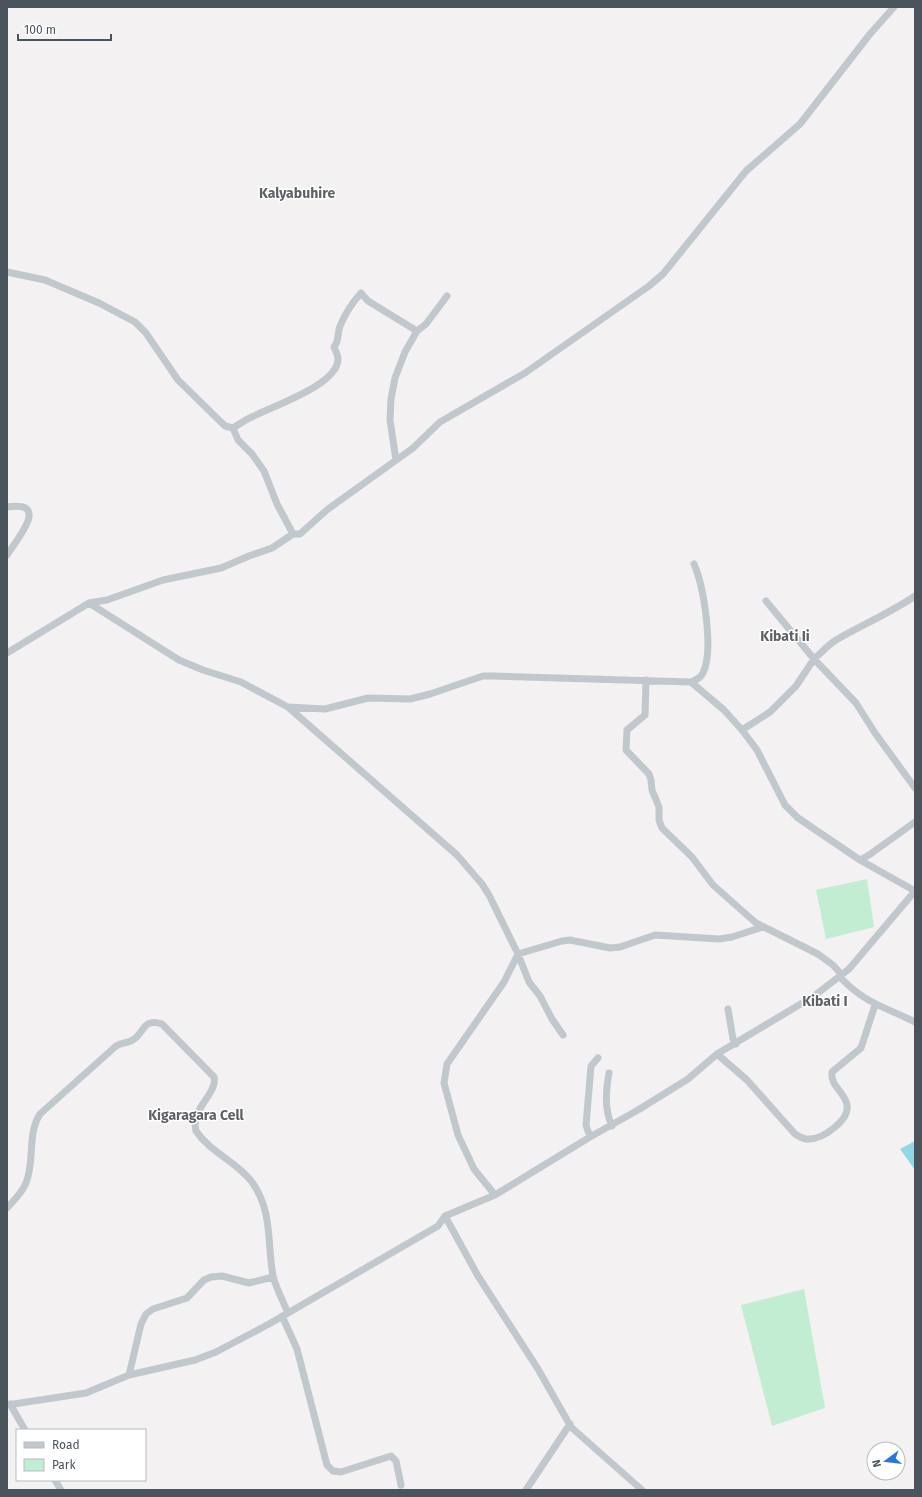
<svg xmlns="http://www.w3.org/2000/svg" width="922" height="1497" font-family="'Fira Sans',sans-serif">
<rect width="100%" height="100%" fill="#f3f1f1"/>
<path fill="#c3edd2" d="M867,879L874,927L826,939L816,890Z
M804,1289L825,1408L772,1426L741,1305Z"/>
<path fill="#93d7e6" d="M915,1141V1170L900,1149Z"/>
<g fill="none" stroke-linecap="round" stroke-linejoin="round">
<path stroke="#c0c8ce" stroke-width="7" d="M7,272L45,280L99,303L135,322L146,333L178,380L225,426L233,428L238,440L252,454L264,471L277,504L293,534
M233,428C240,424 246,419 254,416C273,406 338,385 338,359C338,355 335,350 334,347C340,339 337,334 340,326C345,314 352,303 361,293L368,301L417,331
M396,460L390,420L391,399L395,378L405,352L417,331L426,324L447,296
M7,507C52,500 16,540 7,555
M915,596C890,613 862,625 836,640C828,645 821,653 814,659L856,703L875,733L915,788
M7,653L89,603L107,600L163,580L221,568L249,556L272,548L293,534H300L328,509L413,448L440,422L525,373L649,286L663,274L746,171L800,124L870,34L894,7
M646,680L645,715L627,730L626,750L649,774L651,780L652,790L659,807V820L662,828L692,857L713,885L756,923L818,954L833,965L841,974
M691,682C696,680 701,678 703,673C714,651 704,587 694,564
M288,707L457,855L482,884L489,895L518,954L529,982L540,996L552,1019L563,1035
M742,730L770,712L796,686L814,659L766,601
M860,860L869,855L915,822
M840,977C864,1003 885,1007 915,1022
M728,1009L733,1039L736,1044
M717,1054L747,1080L795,1134C800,1137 804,1140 809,1139C823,1139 850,1120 847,1105C845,1092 830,1086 832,1072L861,1048L875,1005
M609,1073C606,1090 604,1109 612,1126
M590,1137L586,1125L591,1066L598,1058
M495,1195L474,1169L458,1135L444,1083L447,1064L504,982L518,954L562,941L570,940L610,948L620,947L655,935L719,939L732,937L763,927
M7,1208C14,1200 22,1193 26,1183C35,1161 27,1134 40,1114L116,1046C121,1043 126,1043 131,1041C145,1035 141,1017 162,1024L214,1077C218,1094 190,1108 196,1131C210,1152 237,1162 252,1182C273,1212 267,1242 273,1276C276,1288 283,1301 288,1313
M445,1216L478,1276L538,1369L567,1420L572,1428L642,1490
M282,1316L297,1349L327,1465L333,1471L341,1472L391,1456L396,1461L401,1485
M129,1375L141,1324L146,1314L153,1309L187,1298L204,1280L211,1277L222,1276L249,1283L273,1277
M10,1404L25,1430
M7,1405L86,1393L129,1375L195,1360L216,1352L269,1324L438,1226L445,1216L495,1195L590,1137L638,1110L688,1079L717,1054L814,996L849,969L915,891L860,860L798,818L785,805L757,750L742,730L724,710L691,682L493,676H483L430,694L410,699L368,698L325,709L288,707L241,682L203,670L179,660L89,603
M55,1480L61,1490
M526,1490L570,1424"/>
</g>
<g text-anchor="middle" stroke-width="3" stroke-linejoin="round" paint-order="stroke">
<g font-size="14" font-weight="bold" fill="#5e6165" stroke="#fff">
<text x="297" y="198">Kalyabuhire</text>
<text x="785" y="641">Kibati Ii</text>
<text x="825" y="1006">Kibati I</text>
<text x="196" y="1120">Kigaragara Cell</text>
</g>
</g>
<rect width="922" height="1497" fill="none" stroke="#4a545d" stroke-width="16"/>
<rect x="16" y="1429" width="130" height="52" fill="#ffffff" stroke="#b7bbbe"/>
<rect x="24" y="1442" width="20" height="6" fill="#c0c8ce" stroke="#b7bbbe"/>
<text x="52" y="1449" font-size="12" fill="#4a545d">Road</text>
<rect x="24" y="1459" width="20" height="12" fill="#c3edd2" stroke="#b7bbbe"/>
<text x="52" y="1469" font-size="12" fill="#4a545d">Park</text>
<g transform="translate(886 1461) rotate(255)"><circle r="19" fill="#ffffff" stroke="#b7bbbe"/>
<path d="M0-3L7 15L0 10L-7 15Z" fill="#2678d8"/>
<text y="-6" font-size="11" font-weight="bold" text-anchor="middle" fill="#4a545d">N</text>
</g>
<path d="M18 34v6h93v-6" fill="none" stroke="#4a545d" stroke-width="2"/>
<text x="24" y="34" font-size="12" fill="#4a545d" stroke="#ffffff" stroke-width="3" paint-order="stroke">100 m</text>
</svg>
